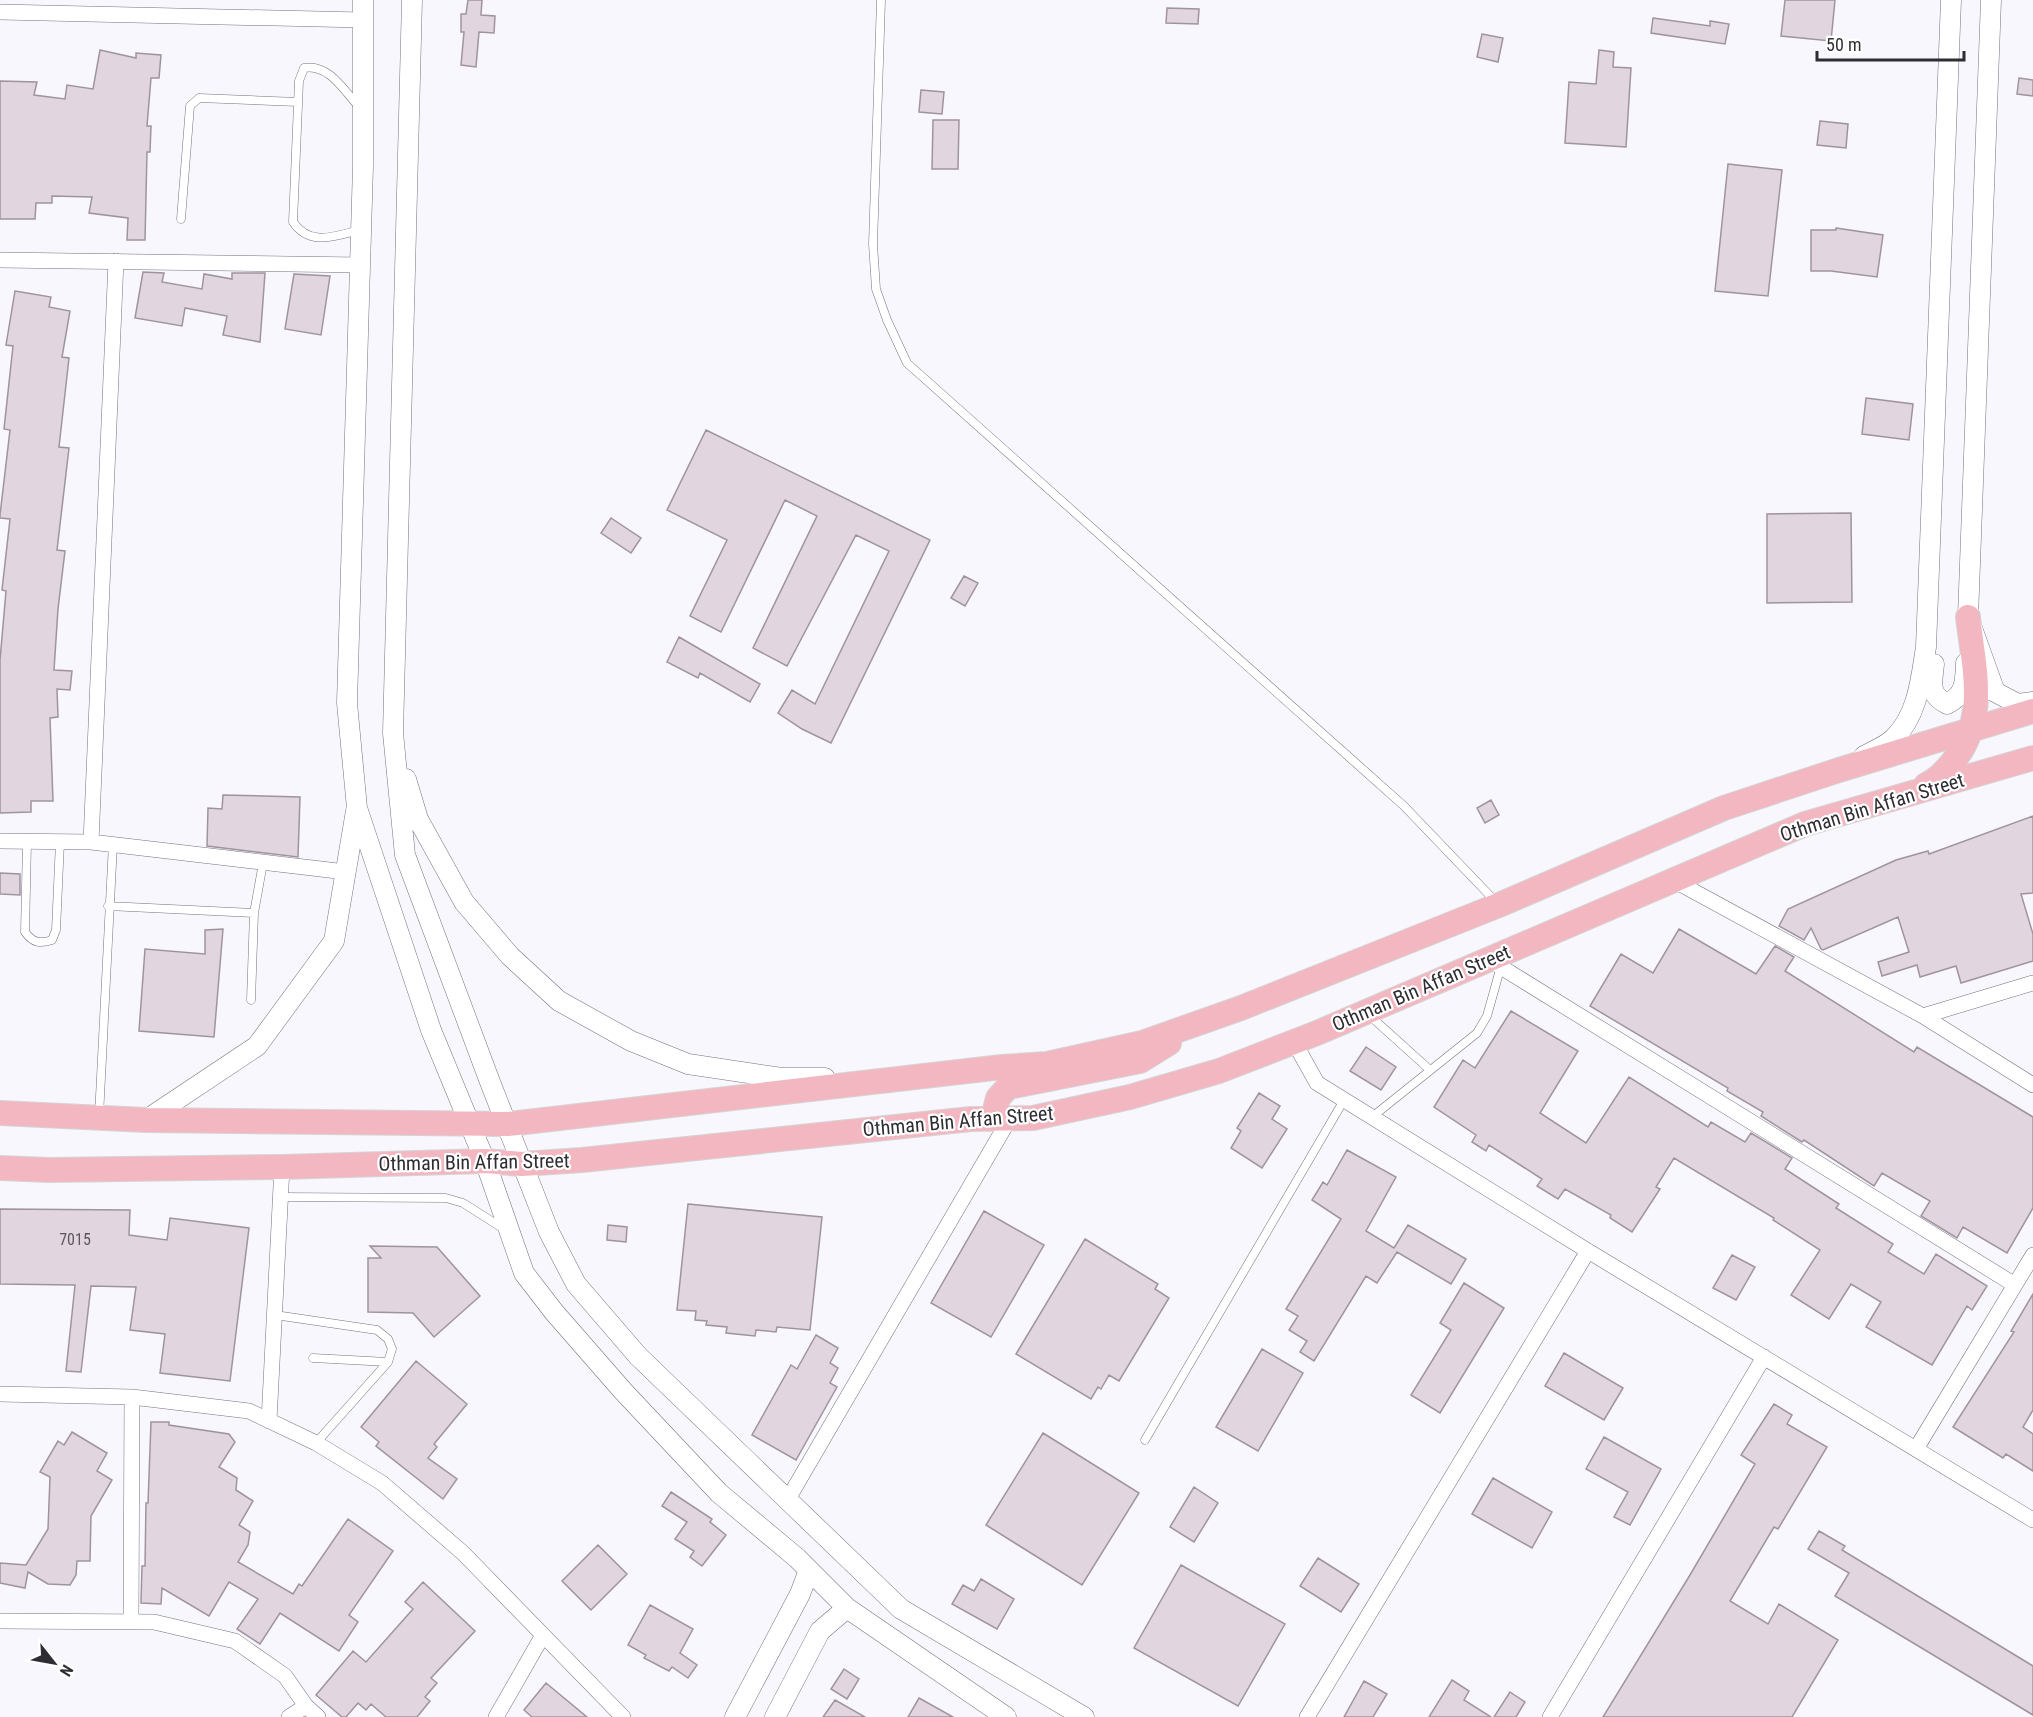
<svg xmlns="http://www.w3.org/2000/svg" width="2033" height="1717" font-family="'Roboto Condensed',sans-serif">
<rect width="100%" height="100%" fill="#f8f7fd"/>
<path fill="#e1d5e0" stroke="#9f949e" stroke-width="1.5" d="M468,0H482L481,15L495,16L494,33L479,32L476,67L461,65L464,32H461V14H466Z
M1785,0H1835L1831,41L1781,36Z
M1167,8L1199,9L1198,24L1166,23Z
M1653,18L1710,26V21L1729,24L1725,44L1651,33Z
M1482,34L1503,38L1498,62L1477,57Z
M100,50L136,58V53L161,55L159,78H151L147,126H151L150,152H147L145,240H127L128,218L89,213L92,197L52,196V203H36L35,219H0V81L37,82L34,95L65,99L67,85L93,89Z
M1599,50L1614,52L1613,67L1631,68L1626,147L1565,143L1569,82L1596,84Z
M2019,78L2033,80V96L2017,94Z
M921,90L944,92L942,114L919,112Z
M933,120H959L958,169H932Z
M1820,121L1848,124L1846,148L1817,145Z
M1728,164L1782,170L1768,296L1715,291Z
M1836,228L1883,235L1877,277L1831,271H1811V230H1836Z
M143,272L164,273L162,282L202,289L204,274L232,279V273H265L260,342L223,335L227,316L185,308L182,326L135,318Z
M294,274L330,276L321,335L285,329Z
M15,291L51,297L49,307L70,311L62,357L69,358L59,447L69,448L57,550L65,551L58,609L54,670L72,671L70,690L57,689L58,717L50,718L53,801H31V812L0,813V660L6,591L2,590L10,519L0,518V515L10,430L4,429L13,346L6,345Z
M1866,398L1913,404L1909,440L1862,434Z
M706,430L930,540L831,743L802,729L778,713L792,690L815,704L889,551L856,535L787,666L753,648L817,516L785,500L721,632L690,616L727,540L667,510Z
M1851,513L1852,602L1767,603V514Z
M611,518L641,538L631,553L601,533Z
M964,576L978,583L965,606L951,598Z
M679,637L760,684L750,702L700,673L698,678L667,662Z
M223,795L300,797L298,857L207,846L208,808L222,809Z
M1491,800L1499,815L1485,823L1477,808Z
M2033,816V893L2021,894L2033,934V961L1961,983L1956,966L1920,977L1917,965L1882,976L1878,962L1909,952L1898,917L1823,950L1821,949L1811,928L1804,940L1779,926L1788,909L1896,860L1928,851L1929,854Z
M0,873L20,874V895L0,894Z
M223,929L214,1037L139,1031L145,949L205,954V930Z
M1679,929L1756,974L1775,946L1794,957L1785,971L1914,1052L1917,1047L2033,1117V1208L2007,1253L1963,1227L1957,1238L1921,1216L1930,1201L1882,1173L1874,1186L1804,1140L1802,1142L1761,1116L1763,1112L1727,1091L1728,1088L1590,1006L1621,954L1653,973Z
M1511,1011L1578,1051L1540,1113L1586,1143L1629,1077L1708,1127L1711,1122L1745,1142L1751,1133L1792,1158L1785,1169L1839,1204L1836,1208L1893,1244L1888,1252L1924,1274L1936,1254L1987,1286L1972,1310L1967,1306L1932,1365L1866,1327L1881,1302L1851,1284L1829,1319L1791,1295L1820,1250L1773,1220L1774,1218L1674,1158L1656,1187L1660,1189L1632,1232L1610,1218L1611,1215L1565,1189L1558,1199L1537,1186L1542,1179L1489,1145L1486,1151L1472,1142L1476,1135L1434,1107L1463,1060L1475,1068Z
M1366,1047L1396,1067L1381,1090L1350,1071Z
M1259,1093L1280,1106L1272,1119L1287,1129L1262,1168L1231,1148L1241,1131L1237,1128Z
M1347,1150L1396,1177L1366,1231L1394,1248L1408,1225L1466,1259L1451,1284L1397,1252L1377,1283L1366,1276L1314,1361L1300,1352L1307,1341L1289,1330L1298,1316L1286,1309L1341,1219L1312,1200L1323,1182L1327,1185Z
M688,1204L822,1217L810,1330L777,1327L776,1332L756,1330L755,1336L726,1333L727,1327L706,1325L707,1321L695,1320L696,1311L677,1310Z
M0,1209L130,1210L129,1235L167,1240L170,1218L249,1228L230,1381L160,1373L165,1334L130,1330L136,1287L91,1286L81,1372L66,1371L75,1285L0,1284Z
M984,1211L1044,1245L991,1337L931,1303Z
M608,1225L627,1227L626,1242L607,1240Z
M1085,1239L1158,1284L1155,1289L1169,1298L1119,1381L1109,1375L1101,1389L1098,1387L1091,1399L1016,1354Z
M370,1246L437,1247L480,1296L434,1337L413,1313L368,1312V1258H381Z
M1732,1255L1755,1267L1736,1300L1713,1288Z
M1464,1283L1504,1308L1440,1413L1411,1395L1451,1330L1440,1323Z
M2033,1294V1410L2023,1427L2033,1434V1471L2006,1454L2003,1458L1953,1427L2014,1332L2011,1331Z
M816,1335L838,1348L830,1363L838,1368L830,1383L837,1387L796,1460L752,1435L791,1365L797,1369Z
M1262,1349L1303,1373L1258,1451L1216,1427Z
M1564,1353L1623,1388L1604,1420L1545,1386Z
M416,1361L467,1404L434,1444L437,1447L428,1458L457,1479L443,1499L376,1446L379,1442L361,1427Z
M1774,1404L1792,1415L1787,1424L1827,1447L1778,1529L1774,1527L1730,1601L1768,1624L1779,1604L1838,1640L1792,1717H1603L1690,1575L1755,1464L1741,1455Z
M151,1422H169V1425L229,1434L235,1442L219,1467L237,1478L236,1490L253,1501L239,1525L250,1532L248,1545L238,1562L293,1594L299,1584L302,1586L348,1519L393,1551L349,1615L358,1622L339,1651L280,1613L260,1644L237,1629L258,1599L229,1582L209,1616L162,1588L161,1604L141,1603L142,1566H145L146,1503H148Z
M72,1432L107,1453L97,1471L112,1480L91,1516L90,1561H77L76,1575L70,1585L48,1584L28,1572L25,1588L0,1583V1563L26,1565L48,1529L50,1477L40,1472L58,1441L64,1445Z
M1043,1433L1139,1493L1082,1585L986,1525Z
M1604,1437L1661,1469L1630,1525L1614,1517L1628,1492L1586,1469Z
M1493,1478L1552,1512L1532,1548L1472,1514Z
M1194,1487L1218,1503L1194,1542L1170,1527Z
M671,1492L712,1519L710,1522L726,1535L702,1566L690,1557L694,1551L675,1539L687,1522L662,1506Z
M1819,1531L1845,1546L1842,1550L2033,1666V1715L1835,1596L1849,1573L1808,1549Z
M598,1545L627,1574L591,1610L562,1581Z
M1318,1558L1359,1584L1341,1612L1300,1586Z
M1181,1565L1285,1624L1238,1706L1134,1648Z
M981,1579L1014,1599L997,1629L952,1604L963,1585L974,1591Z
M423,1582L475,1631L431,1678L437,1683L425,1697L430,1701L417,1717H386L371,1704L366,1710L358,1703L346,1717H342L316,1695L353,1651L366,1662L413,1609L405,1602Z
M650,1605L693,1629L680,1653L697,1665L688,1678L672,1667L669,1671L644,1658L646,1655L628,1645Z
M844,1669L859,1679L847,1699L831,1689Z
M1452,1680L1469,1691L1464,1700L1491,1717H1429Z
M1364,1681L1387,1694L1373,1717H1344Z
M546,1683L587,1717H532L524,1710Z
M1510,1692L1525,1702L1516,1717H1494Z
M919,1698L953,1717H908Z
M835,1700L865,1717H823Z"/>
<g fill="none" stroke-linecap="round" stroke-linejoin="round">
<defs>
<path id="service" d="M881,0L873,244L876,289L887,320L907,363L1404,806L1496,902
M360,108C345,92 329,63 304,68L299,81L293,222C310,247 335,236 360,230
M181,219L190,106L199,98L298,102
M27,842L25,932C33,943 40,944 52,940L56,930L60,842
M108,906L254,913
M251,1000L254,913L263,863
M1369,1015L1430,1070
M99,1116L113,844
M1372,1117L1477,1033L1487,1016L1501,966
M280,1197L446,1198L463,1203L504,1229
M275,1315L377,1330L388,1339L392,1349L388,1362L316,1443
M313,1358L388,1362
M1145,1440L1344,1100"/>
<path id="minor" d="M0,12L362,20
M0,260L360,265
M0,841L91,842L116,261
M91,842L346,872
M1673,880L1923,1016L2033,1085
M1488,959L2015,1285
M1923,1016L2033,983
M1294,1042L1317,1083L1588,1251L2033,1520
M0,1394L132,1397L249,1411L316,1443L382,1483L463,1553L623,1717
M269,1421L282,1167
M1916,1449L2033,1255
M788,1499L1010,1118
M0,1621L154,1622L235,1641L285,1676L306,1706L318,1717
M131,1622L132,1397
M289,1717L306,1706
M496,1717L543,1635
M1307,1717L1588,1251
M1550,1717L1764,1357"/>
<path id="tertiary" d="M363,0V166L347,703L357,808L431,1030L485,1161L524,1273L554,1312L623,1391L719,1493L797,1558L847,1608L1006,1717
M412,0L393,733L405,855L490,1082L549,1232L576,1284L638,1356L901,1609L1084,1717
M1991,0L1968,617L1995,692L2018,704L2033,702
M1934,664C1932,684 1928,694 1947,704C1966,694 1965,683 1966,663
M1864,756C1873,751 1886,746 1893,739C1918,716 1921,678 1926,647L1951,0
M406,779L418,819L464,902L510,956L559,1001L631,1041L688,1064L782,1078H825
M146,1120L257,1046L334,941L356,811
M735,1717L800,1594L809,1570
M775,1717L820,1631L847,1608"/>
<path id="primary" d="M1926,785C1937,780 1943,773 1951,764C1989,721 1974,669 1968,617
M0,1113L146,1120L508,1124L1002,1067L1047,1064L1142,1043L1241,1008L1499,905L1724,808L1839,770L2033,711
M993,1118L998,1098L1008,1087L1140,1061L1169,1043
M0,1168L49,1170L282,1167L485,1161L522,1164L582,1160L971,1119L1033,1118L1130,1097L1219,1071L1317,1033L1805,824L2033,758"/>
</defs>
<use href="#service" stroke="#75727f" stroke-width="9"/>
<use href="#minor" stroke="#75727f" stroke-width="16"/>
<use href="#tertiary" stroke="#75727f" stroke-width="21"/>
<use href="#primary" stroke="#d5d5d6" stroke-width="26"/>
<use href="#service" stroke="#fff" stroke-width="8"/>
<use href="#minor" stroke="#fff" stroke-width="15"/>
<use href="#tertiary" stroke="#fff" stroke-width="20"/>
<use href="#primary" stroke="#f3b7c1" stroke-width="24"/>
</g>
<g text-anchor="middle" stroke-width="4.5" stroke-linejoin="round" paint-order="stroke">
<g font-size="16" fill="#5b575e">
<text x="75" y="1245">7015</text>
</g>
<g font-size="20" fill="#2e2d33" stroke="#fff">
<text transform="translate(1872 807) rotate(-17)" y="7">Othman Bin Affan Street</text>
<text transform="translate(1421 988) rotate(-23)" y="7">Othman Bin Affan Street</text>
<text transform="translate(958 1121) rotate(-5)" y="7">Othman Bin Affan Street</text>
<text transform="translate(474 1162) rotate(-1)" y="7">Othman Bin Affan Street</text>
</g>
</g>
<g transform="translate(54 1663) rotate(121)" stroke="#ffffff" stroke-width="4.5" paint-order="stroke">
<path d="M0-4.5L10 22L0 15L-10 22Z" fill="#2e2d33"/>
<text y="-9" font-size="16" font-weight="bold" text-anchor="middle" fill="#2e2d33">N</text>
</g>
<path d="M1817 51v9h147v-9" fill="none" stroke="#2e2d33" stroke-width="3"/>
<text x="1826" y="51" font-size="18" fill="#2e2d33" stroke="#ffffff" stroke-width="4.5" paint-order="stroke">50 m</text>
</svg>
